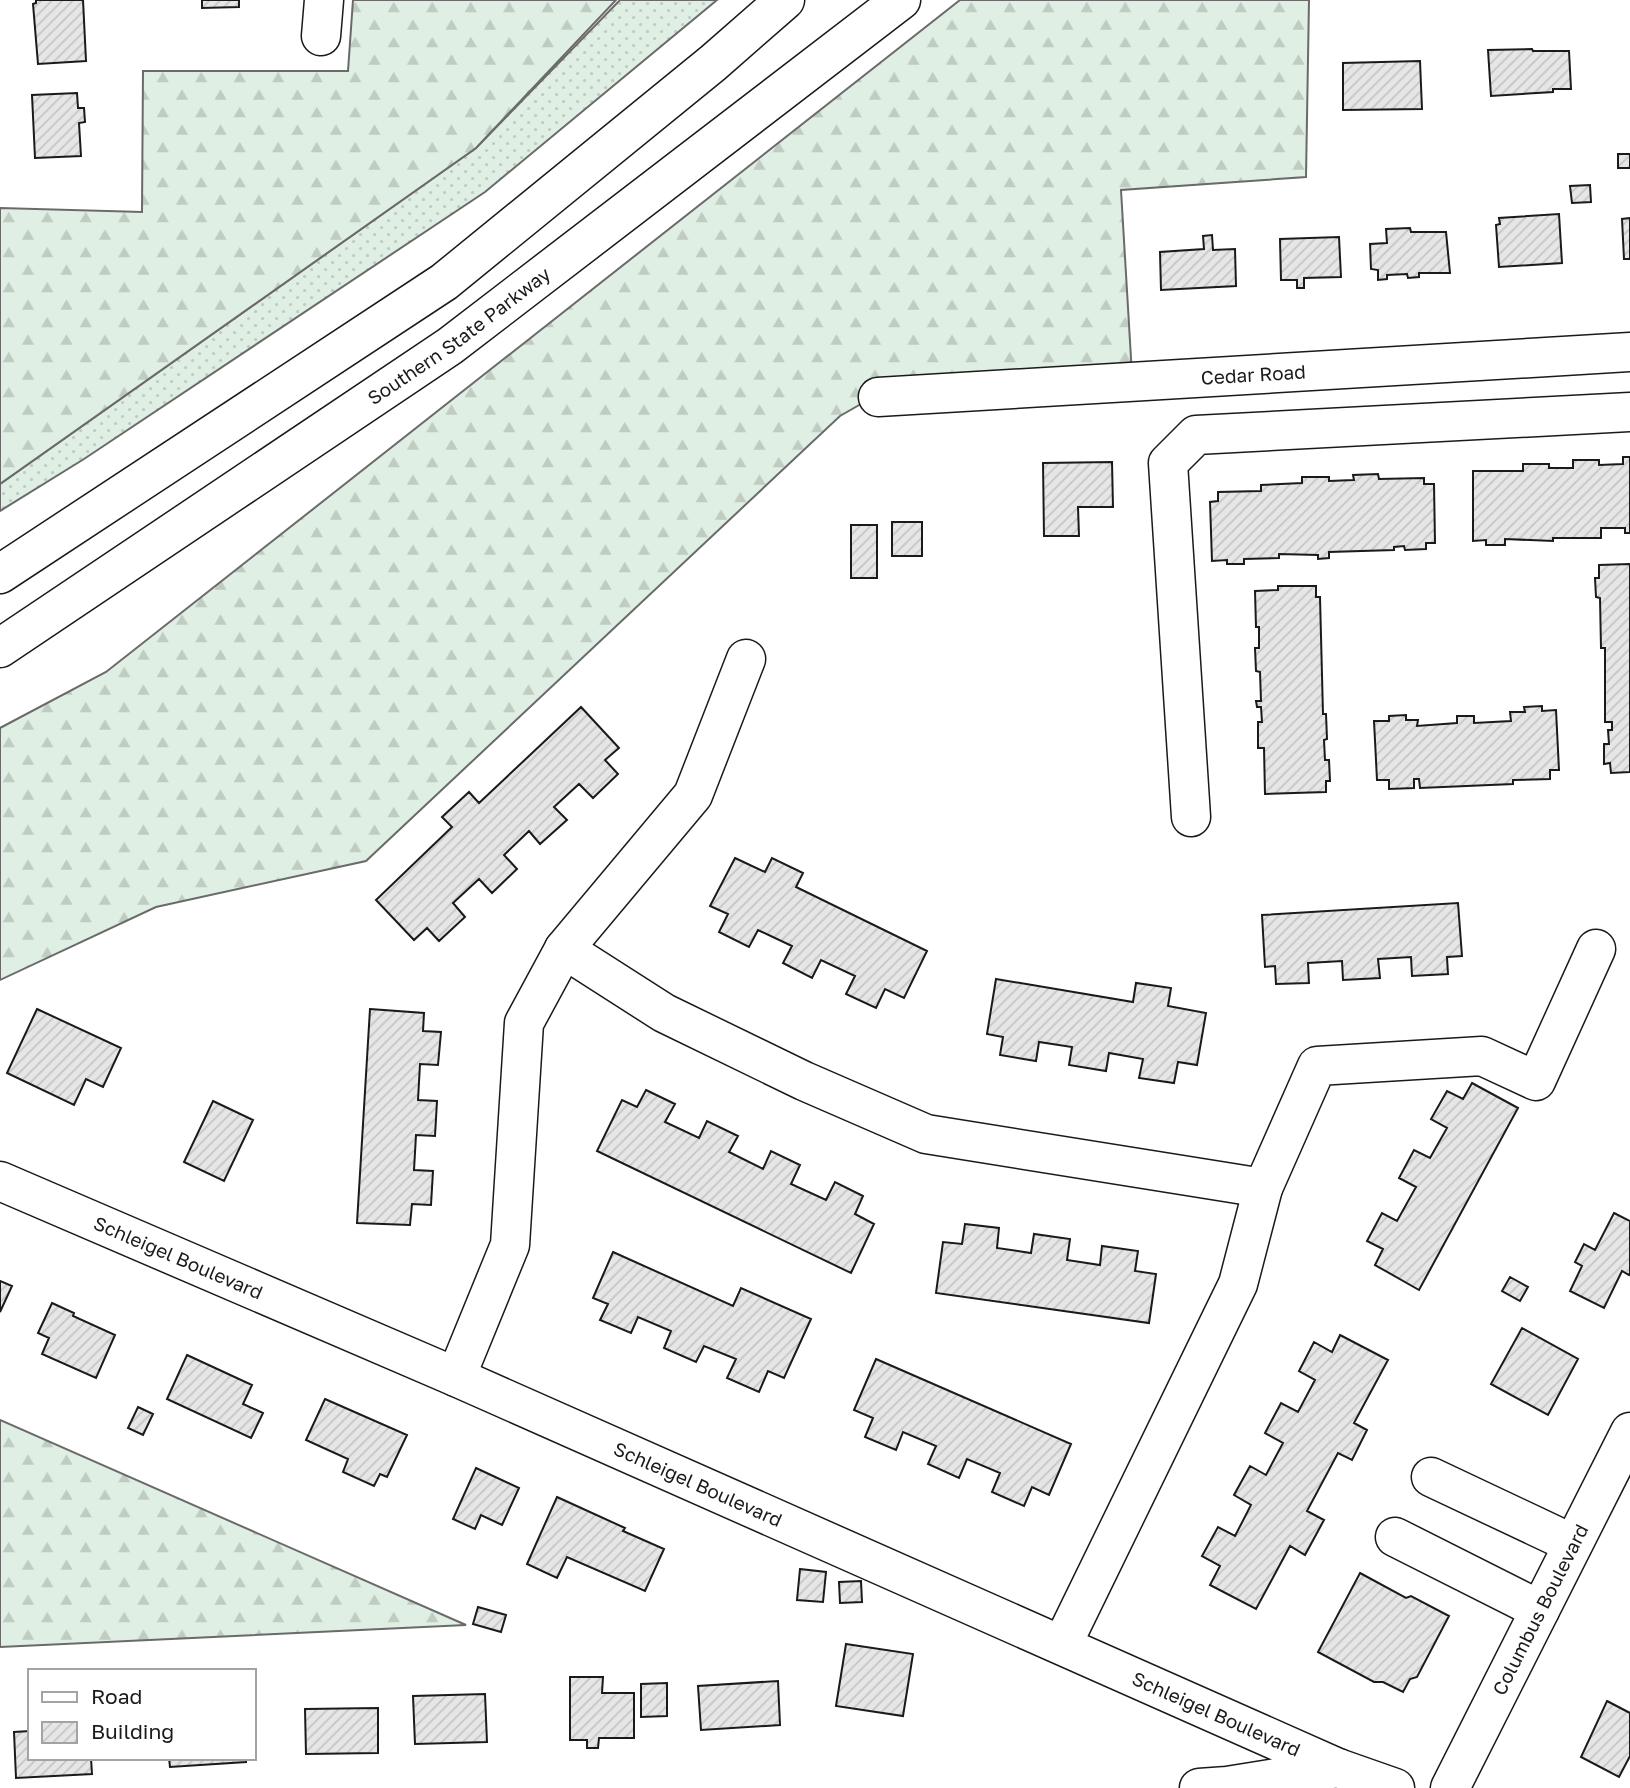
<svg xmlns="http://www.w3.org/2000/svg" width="1630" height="1788" font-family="'Golos Text',sans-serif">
<defs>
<pattern id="grass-dots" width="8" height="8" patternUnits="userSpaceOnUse" patternTransform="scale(1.75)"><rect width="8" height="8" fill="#e0efe3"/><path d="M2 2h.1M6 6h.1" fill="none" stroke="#c0ccc2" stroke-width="1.8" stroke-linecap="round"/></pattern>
<pattern id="forest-firs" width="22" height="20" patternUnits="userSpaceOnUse" patternTransform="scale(1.75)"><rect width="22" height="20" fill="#e0efe3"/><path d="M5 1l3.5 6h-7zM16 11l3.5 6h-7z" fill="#c0ccc2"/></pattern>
<pattern id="building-hatch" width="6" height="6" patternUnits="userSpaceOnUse" patternTransform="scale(1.75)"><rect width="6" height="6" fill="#e6e6e6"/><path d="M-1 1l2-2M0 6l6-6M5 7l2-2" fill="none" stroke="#c5c5c5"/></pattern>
</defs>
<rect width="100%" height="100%" fill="#fff"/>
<path fill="url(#grass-dots)" stroke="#6a6a6a" stroke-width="2" d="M620,0H717L485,192L84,459L0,511V484L476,148Z"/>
<path fill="url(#forest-firs)" stroke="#6a6a6a" stroke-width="2" d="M353,0H616L476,148L0,484V208L142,212L143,71H348Z
M960,0H1309L1306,177L1121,190L1132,375L889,388L840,416L366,861L156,907L0,980V728L106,672Z
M0,1420L466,1625L0,1647Z"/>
<path fill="url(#building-hatch)" stroke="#1a1a1a" stroke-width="2" d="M36,0H83L86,61L38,64L33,4L36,3Z
M202,0H239V7L202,8Z
M1532,49L1533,51H1569L1571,89H1553V92L1491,96L1488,50Z
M1420,61L1422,109L1343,110V63Z
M77,93L78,108H84L85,122L79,123L81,156L35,158L32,95Z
M1618,154H1630V168H1618Z
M1590,185L1591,202L1572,203L1570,186Z
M1559,214L1562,263L1499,267L1496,225L1500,224L1499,218Z
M1630,218V259H1624L1622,219Z
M1410,228L1411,232H1446L1450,273H1419V277L1408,278L1407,274L1387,275V279L1378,280V270L1371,269L1370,244L1387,243L1386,229Z
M1212,235L1213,250L1235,249L1236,286L1161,290L1160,252L1204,249L1203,236Z
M1339,237L1341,277L1304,278V288H1297V280H1281L1280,239Z
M1623,457H1630V533H1625V528H1601V538H1553V541L1505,539V545H1486V540L1473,541V471H1523V464H1549V468H1573V460H1599V465L1623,464Z
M1112,462L1113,507H1078L1079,536H1044L1043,463Z
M1378,474L1379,479L1424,478V484H1434L1435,543H1426V549L1405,550L1404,546L1394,547V550L1329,552V558L1318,559V555L1279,554V558L1244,559V564H1227V560L1212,561L1210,502L1218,501V492L1261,491V485L1302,483V477H1329V481L1354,480L1353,475Z
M892,522H922V556H892Z
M851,525H877V578H851Z
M1630,564V772L1611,773L1610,763L1604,764V744H1609L1608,730H1612V722H1605V648H1601L1600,598L1596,597L1595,578H1599V565Z
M1278,586H1316V597H1320L1323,714H1326L1327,739L1324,740L1325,760H1329L1330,781H1326V792L1265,794L1264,748H1258V722H1262L1261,707H1257L1256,701H1261L1260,672L1256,671L1255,648H1259V627H1256L1255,591L1278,590Z
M1542,706V711L1556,710L1559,770H1550V779L1513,780V784L1420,788L1419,779H1414V788L1389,789V780H1377L1374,721H1389V716L1406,715V720H1418L1417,726L1457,723V716H1474V723L1511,721L1510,712H1525L1524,707Z
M581,707L619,748L605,760L618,774L593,798L579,784L554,807L567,820L540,844L529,831L504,855L517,869L492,893L479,879L453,903L465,917L439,941L427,928L414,940L376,900L452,827L442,817L469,792L479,803Z
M735,858L765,872L772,858L803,873L796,887L927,951L904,998L885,989L876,1008L846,994L855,976L821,960L812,978L783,963L792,946L758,930L749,947L719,932L728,914L710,906Z
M1458,903L1462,956L1447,957L1448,974L1412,976L1411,957L1378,959L1380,978L1343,980L1342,961L1308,963L1309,983L1276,984L1275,966L1265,967L1262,915Z
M996,979L1133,1002L1136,983L1171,988L1168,1006L1206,1013L1197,1065L1178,1062L1174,1083L1139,1078L1143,1059L1109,1053L1106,1071L1069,1065L1072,1047L1039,1042L1036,1061L1000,1055L1003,1037L987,1034Z
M37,1009L121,1048L103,1087L86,1079L74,1105L7,1073Z
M370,1009L424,1013L423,1031L441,1032L438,1065L420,1064L418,1100L437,1101L435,1136L416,1135L414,1170L433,1171L431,1205L412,1204L410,1225L357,1223Z
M1472,1083L1518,1108L1419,1290L1375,1265L1383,1249L1367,1241L1382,1213L1397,1221L1416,1187L1399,1178L1414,1150L1430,1158L1447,1128L1431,1119L1447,1091L1463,1099Z
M646,1090L675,1104L665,1122L699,1138L707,1121L738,1136L729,1152L763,1169L771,1151L800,1165L791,1184L826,1200L835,1182L863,1196L855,1214L874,1224L851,1273L597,1151L622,1100L637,1107Z
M213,1101L253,1120L224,1181L184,1162Z
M1614,1213L1630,1221V1273L1629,1275L1622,1271L1604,1308L1570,1291L1582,1266L1575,1262L1584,1244L1595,1250Z
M965,1224L999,1228L997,1248L1031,1253L1034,1234L1070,1239L1067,1260L1100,1265L1102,1246L1138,1251L1135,1271L1156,1274L1149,1323L936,1293L943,1242L962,1244Z
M613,1252L733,1306L741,1288L811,1319L784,1378L768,1371L759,1392L727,1378L736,1359L704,1346L696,1362L664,1348L671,1331L638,1317L631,1333L600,1320L608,1304L593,1298Z
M1510,1277L1528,1287L1520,1301L1502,1291Z
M0,1281L12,1286L0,1312Z
M52,1303L74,1313L73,1316L115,1335L96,1378L42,1354L49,1338L38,1333Z
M1522,1328L1578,1359L1548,1415L1491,1384Z
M1340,1335L1388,1360L1354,1423L1367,1430L1352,1460L1338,1453L1307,1511L1324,1520L1305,1555L1290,1546L1256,1609L1210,1585L1220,1566L1202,1556L1218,1527L1235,1536L1251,1505L1234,1495L1250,1466L1266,1475L1283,1443L1265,1433L1281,1403L1298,1412L1315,1380L1299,1371L1314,1342L1332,1352Z
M187,1355L252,1385L243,1404L263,1413L251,1438L167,1399Z
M876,1359L1071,1444L1049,1495L1032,1487L1024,1506L992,1492L1000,1473L967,1459L959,1478L928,1464L936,1446L903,1432L896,1450L865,1437L873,1418L854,1410Z
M325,1399L407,1435L387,1477L380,1474L374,1486L343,1472L348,1459L306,1440Z
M138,1407L153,1414L143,1435L128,1428Z
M476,1468L519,1488L502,1525L481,1515L475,1529L453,1519Z
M557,1497L625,1528L623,1531L664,1549L645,1591L567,1557L557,1578L527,1564Z
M800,1569L826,1572L823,1602L797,1600Z
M1360,1573L1406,1598L1411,1596L1449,1616L1417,1677L1410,1679L1403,1692L1383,1682H1374L1318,1652Z
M861,1581L862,1602L840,1603L839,1582Z
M478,1607L506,1615L501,1632L473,1624Z
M846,1644L913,1654L903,1716L836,1706Z
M570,1677H603L602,1693H634V1738H599L598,1748H587V1740H570Z
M778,1681L780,1725L701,1730L698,1686Z
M667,1683V1716L641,1717V1684Z
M485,1694L487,1742L415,1744L413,1696Z
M1607,1701L1630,1713V1756L1619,1777L1581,1757Z
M378,1708V1753L306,1754L305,1709Z
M30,1731V1758H91L92,1774L16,1778L14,1732Z
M169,1758H246V1762L170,1767Z"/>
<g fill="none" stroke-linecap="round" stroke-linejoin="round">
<defs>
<g id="minor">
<path d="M321,36L324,0"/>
<path id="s1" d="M878,397L1630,352"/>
<path d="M1191,817L1168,463L1196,435L1630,412"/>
<path d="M564,949L664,1013L804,1081L926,1134L1263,1188"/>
<path id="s2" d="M0,1181L456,1377L1338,1768L1395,1788"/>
<path d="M456,1377L510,1245L524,1023L564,949L693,795L746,659"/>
<path d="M1431,1477L1573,1544"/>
<path d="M1395,1537L1540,1610"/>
<path d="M1062,1645L1238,1284L1263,1188L1317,1066L1482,1056L1536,1081L1596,949"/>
<path d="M1199,1788L1227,1786L1338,1768"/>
<path id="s3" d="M1450,1788L1630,1432"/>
</g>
<g id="highway">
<path d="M0,574L444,282L713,63L785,0"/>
<path id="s4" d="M0,648L450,346L901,0"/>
</g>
</defs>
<use href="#minor" stroke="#1a1a1a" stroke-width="41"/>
<use href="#highway" stroke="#1a1a1a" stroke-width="41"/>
<use href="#minor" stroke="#fff" stroke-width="38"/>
<use href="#highway" stroke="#fff" stroke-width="38"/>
</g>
<g text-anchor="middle" stroke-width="5" stroke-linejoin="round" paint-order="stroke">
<g font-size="19" fill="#1a1a1a" stroke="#fff">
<text dy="7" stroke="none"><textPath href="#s4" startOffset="555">Southern State Parkway</textPath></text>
<text dy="7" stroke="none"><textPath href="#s1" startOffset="376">Cedar Road</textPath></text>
<text dy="7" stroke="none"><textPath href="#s2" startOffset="194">Schleigel Boulevard</textPath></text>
<text dy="7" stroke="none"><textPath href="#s2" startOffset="761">Schleigel Boulevard</textPath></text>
<text dy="7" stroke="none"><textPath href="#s3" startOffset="200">Columbus Boulevard</textPath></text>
<text dy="7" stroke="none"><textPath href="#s2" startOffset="1328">Schleigel Boulevard</textPath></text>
</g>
</g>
<rect x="28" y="1669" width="228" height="91" fill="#ffffff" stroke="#a3a3a3" stroke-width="2"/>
<rect x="42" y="1692" width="35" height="10" fill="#ffffff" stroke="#a3a3a3" stroke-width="2"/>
<text x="91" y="1704" font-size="21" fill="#1a1a1a">Road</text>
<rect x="42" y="1722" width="35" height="21" fill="url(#building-hatch)" stroke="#a3a3a3" stroke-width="2"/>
<text x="91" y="1739" font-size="21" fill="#1a1a1a">Building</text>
</svg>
